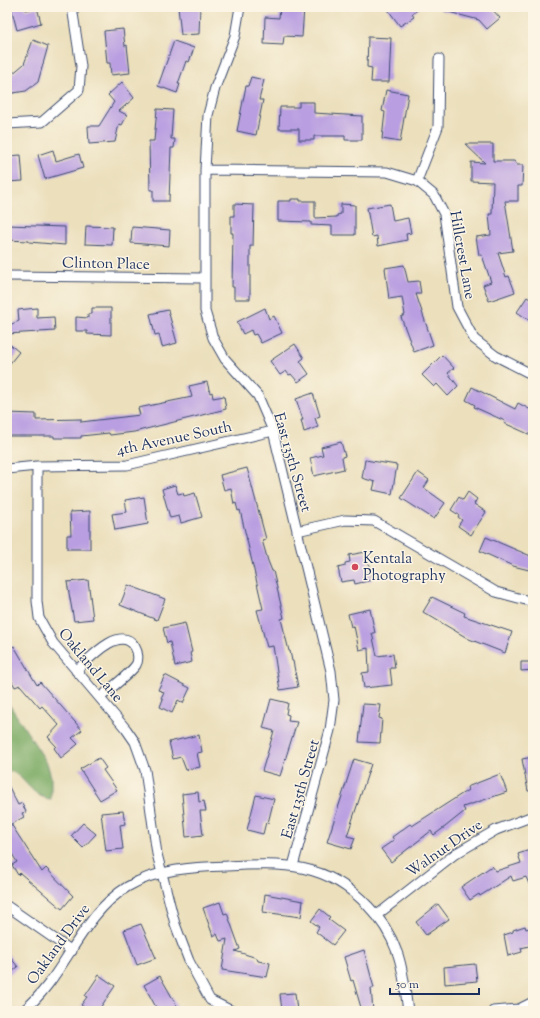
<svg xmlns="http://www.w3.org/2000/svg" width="540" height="1018" font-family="'Sorts Mill Goudy',serif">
<rect width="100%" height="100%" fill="#fcf5e5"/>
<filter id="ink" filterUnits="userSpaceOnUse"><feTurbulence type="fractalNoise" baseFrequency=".025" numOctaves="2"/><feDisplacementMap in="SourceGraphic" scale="8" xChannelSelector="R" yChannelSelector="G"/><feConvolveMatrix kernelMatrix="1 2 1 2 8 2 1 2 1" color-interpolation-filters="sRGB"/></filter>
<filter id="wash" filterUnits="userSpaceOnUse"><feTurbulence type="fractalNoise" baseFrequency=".012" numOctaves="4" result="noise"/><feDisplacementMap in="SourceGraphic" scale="16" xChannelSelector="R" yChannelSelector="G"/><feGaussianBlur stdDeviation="0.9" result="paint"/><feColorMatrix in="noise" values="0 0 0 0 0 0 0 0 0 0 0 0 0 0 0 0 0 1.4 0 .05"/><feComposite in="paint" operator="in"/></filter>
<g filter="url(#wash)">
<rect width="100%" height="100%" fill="#ebdfbc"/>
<path fill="#7dac66" stroke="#4c6e62" d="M7,701L47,763L51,777V799C31,798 25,774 7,770Z"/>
<g id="blocks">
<path fill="#b99fe1" d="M11,7H25L26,10L37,7L41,23L17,30Z
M178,7H200L199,34L181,35Z
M280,7H304L302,37L284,36L283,45L264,44L265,17L279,18Z
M386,7H421L412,14L414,17L400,26Z
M441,7H490L500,18L487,29L479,20L441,10Z
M123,29L125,46L127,45L130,73L111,75L110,63H107L104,31Z
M368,37L391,38L389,82H371L372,68L367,67Z
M33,40L48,46L38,82L26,91L7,94V75H11L24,64Z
M174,41L194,48L189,62L186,61L178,84H180L177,93L158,86Z
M251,77L264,80L259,100H263L256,135L237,131L246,86H248Z
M122,82L134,98L119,111L127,115L122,125L119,124L115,142L89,144L88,126H99L114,102L108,95Z
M386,90L408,94L400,142L382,139L385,112L382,111Z
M299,102H314V113L362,116V140H345V136H314V140H299V129H279L280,107H299Z
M157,109L173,110L171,139H175L174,148H171L169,201H153V190H150L149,141H154Z
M465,144H493V161H514L517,165H523L522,186H518V201H505L513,251L498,253L506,277L509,276L515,292L489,301L483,285L491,282L482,255H479L476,237L491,235L489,214H492L493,182L471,181V162L485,163Z
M53,150L56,161L79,154L83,168L45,179L38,155Z
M21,155L23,181L7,182V156Z
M291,199H300V201H315V218L337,217V215L341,214V204L355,205V235H332V226L311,225V222L278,221V201H291Z
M234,204L254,205L253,246H250V299H234V287H232L233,233H231V216H234Z
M390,204L393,221L408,218L411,233L406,234L407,240L378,246L377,236L372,237L367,208Z
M7,225L65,227V245L29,242V241L7,240Z
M86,226L113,227L112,245L85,244Z
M132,227L170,230L169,246L131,243Z
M404,265L408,282L419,281L421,294H416L433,345L414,352L401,317L405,315L402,297L389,299L385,268Z
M527,297L533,301V323L517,312Z
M37,308V318L54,317L55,331L7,334V326L19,321L18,310Z
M92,308H111V335L87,334V331H76V317L88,318V314H92Z
M265,308L269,319L274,316L282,333L261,343L256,334L253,335L251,330L243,334L237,322Z
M168,310L177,343L162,347L159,334L155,335L150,314Z
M7,342L19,352L7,367Z
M295,344L304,358L300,361L309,374L298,382L291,374L289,375L286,371L280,375L270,361Z
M442,355L454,368L448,373L458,386L448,396L437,384L434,387L422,375Z
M207,382L210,393L212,392L213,398L224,396L226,409L134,432L110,435L109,433L81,436V438H54V436H7V413L36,414V420L81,419V422L140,415L138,408L192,397L189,386Z
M472,387L515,409L518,403L533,411V436L504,423L505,421L474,407L475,405L466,400Z
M313,393L320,416L315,418L318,427L304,432L301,420H303L296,399Z
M341,442L345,456L342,457L344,469L314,476L310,458L323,455L321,447Z
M365,460L397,465L392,494L373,490L375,482L362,478Z
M247,468L266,539L262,540L268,561L272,571H273L284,618L281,619L289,651H290L292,661H293L298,687L280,690L273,646L267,647L257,610L263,609L240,510L238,511L236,503L234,504L231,488L224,490L220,475Z
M418,472L429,480L424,488L445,503L434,519L401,498Z
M175,485L178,494L183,493L184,496L195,493L202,517L181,523L179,516L170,518L162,489Z
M468,492L477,499L474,504L486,512L471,535L458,526L462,520L458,517L459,515L451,510L459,497L463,500Z
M144,497L148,524L115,530L112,514L127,512L125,500Z
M90,511V549H67V535H71L70,512Z
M486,537L533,557V571L513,566L480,551Z
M366,552L372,580L355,584L354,580L341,582L338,568L345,566V563L350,562L349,555Z
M88,580L93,619L74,621L67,582Z
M128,585L165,599L157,620L120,605Z
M432,597L465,613L464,616L512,632L505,653L469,639L423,612Z
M370,609L375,633H372L377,656L393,654L395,668H390L392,685L364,688L362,673L369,672L368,648L359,650L354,626L351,627L348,614Z
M185,623L192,652L190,653L192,662L175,666L170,642L167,643L163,628Z
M14,646L37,685L40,682L82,730L72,738L78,744L61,758L54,748L56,746L48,737L59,725L42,706L40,708L20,685L15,687L7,672V650Z
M521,662H533V670L521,671Z
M165,675L190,688L183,703L178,700L172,713L160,707L163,699L161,698L164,692L158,690Z
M271,699L288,703L286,714L289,715L288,721L297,722L280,776L262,771L274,731L263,728Z
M363,704L381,705L379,718L382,719L380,743L359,742Z
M199,735L202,752L197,753L200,767L186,770L181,757L173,759L169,742Z
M533,757V791H528L522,759Z
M99,758L106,768L103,770L117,790L100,800L80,769Z
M354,759L371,764L347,836L355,838L351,849L327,842Z
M500,774L507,792L463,807L465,811L445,827L434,835L431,831L391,862L381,849L394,840L392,837L410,824L412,826L468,790L467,787Z
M7,783L18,805L22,803L26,812L22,813L24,817L11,824L42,872L46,868L73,896L62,909L20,873L18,875L12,865L17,862L7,846Z
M198,792L199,802L204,801L206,811H200L203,835L186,837L182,794Z
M256,795L274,799L268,823L266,822L263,834L247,830Z
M123,811L125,824L120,825L123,849L106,851L101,813Z
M83,823L96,834L83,848L71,836Z
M533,849V893L526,877L513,881L511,876L480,896L479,894L470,900L461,887L492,866L496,871L521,863L518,854Z
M265,894L303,901L301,917L263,912Z
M220,902L224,914L227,913L240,949L235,951L257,958L258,961L270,963L267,977L222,970L227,939L220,941L217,934L213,936L203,908Z
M438,904L449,919L426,935L416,922Z
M320,909L330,917L328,919L344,931L333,945L316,932L319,927L311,921Z
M141,924L156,958L137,965L124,930Z
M525,926L526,929L533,927V945L521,948L522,952L508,956L504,935L513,932V930Z
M364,950L374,988H371L373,1011H362L353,980L351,981L344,957Z
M7,953L18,967L7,976Z
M475,964L477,981L445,984L444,967Z
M99,975L115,986L98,1011H89L81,1005L87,997L85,996Z
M160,976L177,1006L167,1011H158L144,985Z
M295,993L297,1011H282L280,994Z"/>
</g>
</g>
<g filter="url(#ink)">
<use href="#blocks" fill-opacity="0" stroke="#3a496c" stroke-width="1"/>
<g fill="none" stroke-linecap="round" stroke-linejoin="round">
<defs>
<path id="street" d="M240,7L235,36L215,88L208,115L205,170V311L213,338L225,359L258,396L273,431L331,671L334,700L330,730L293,866
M7,124L42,122L79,90L81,66L72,7
M205,170L387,172L417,181L434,195L444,214L457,307L474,339L496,356L533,375
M417,181L438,127L439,59
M7,276L204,278
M37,466V601L39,618L53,643L126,729L135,742L145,770L157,854L175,924L189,961L210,1000L232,1011
M7,469L37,466L127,465L273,431
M297,531L345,520L374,521L496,592L533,602
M76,671C88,660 121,623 135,647C138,652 139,660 136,665C129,675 109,689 100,698
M7,906L72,951
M377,915L455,854L496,830L533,816
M23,1011C65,977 80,916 127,887C157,869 193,867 227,866C283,863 327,862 368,906C381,919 391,935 397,952C404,970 405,991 408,1011
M493,1011L519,1009L533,1002"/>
</defs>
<use href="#street" stroke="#3a496c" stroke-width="11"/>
<use href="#street" stroke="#fff" stroke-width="9"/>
</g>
</g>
<circle fill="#d1495b" stroke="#fcf5e5" stroke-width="1.5" cx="355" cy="567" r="4"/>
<g text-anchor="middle" stroke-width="3" stroke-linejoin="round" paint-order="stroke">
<g font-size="15" fill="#1b2f5e" stroke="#fcf5e5">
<text transform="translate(463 255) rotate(80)" y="5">Hillcrest Lane</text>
<text transform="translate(106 263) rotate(1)" y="5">Clinton Place</text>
<text transform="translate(174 438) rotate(-12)" y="5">4th Avenue South</text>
<text transform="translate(293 462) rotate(74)" y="5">East 135th Street</text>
<text transform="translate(91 665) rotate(50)" y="5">Oakland Lane</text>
<text transform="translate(300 789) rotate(-74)" y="5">East 135th Street</text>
<text transform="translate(444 848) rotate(-35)" y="5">Walnut Drive</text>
<text transform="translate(58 944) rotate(-54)" y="5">Oakland Drive</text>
</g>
<g font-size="15" fill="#1b2f5e" stroke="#fcf5e5" text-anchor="start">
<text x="363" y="563">Kentala<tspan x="363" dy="17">Photography</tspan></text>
</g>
</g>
<rect width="540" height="1018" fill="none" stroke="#fcf5e5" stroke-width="24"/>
<path d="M390 988v6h89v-6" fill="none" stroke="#1b2f5e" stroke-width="2"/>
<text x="396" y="988" font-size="12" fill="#1b2f5e" stroke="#fcf5e5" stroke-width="3" paint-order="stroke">50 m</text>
</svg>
